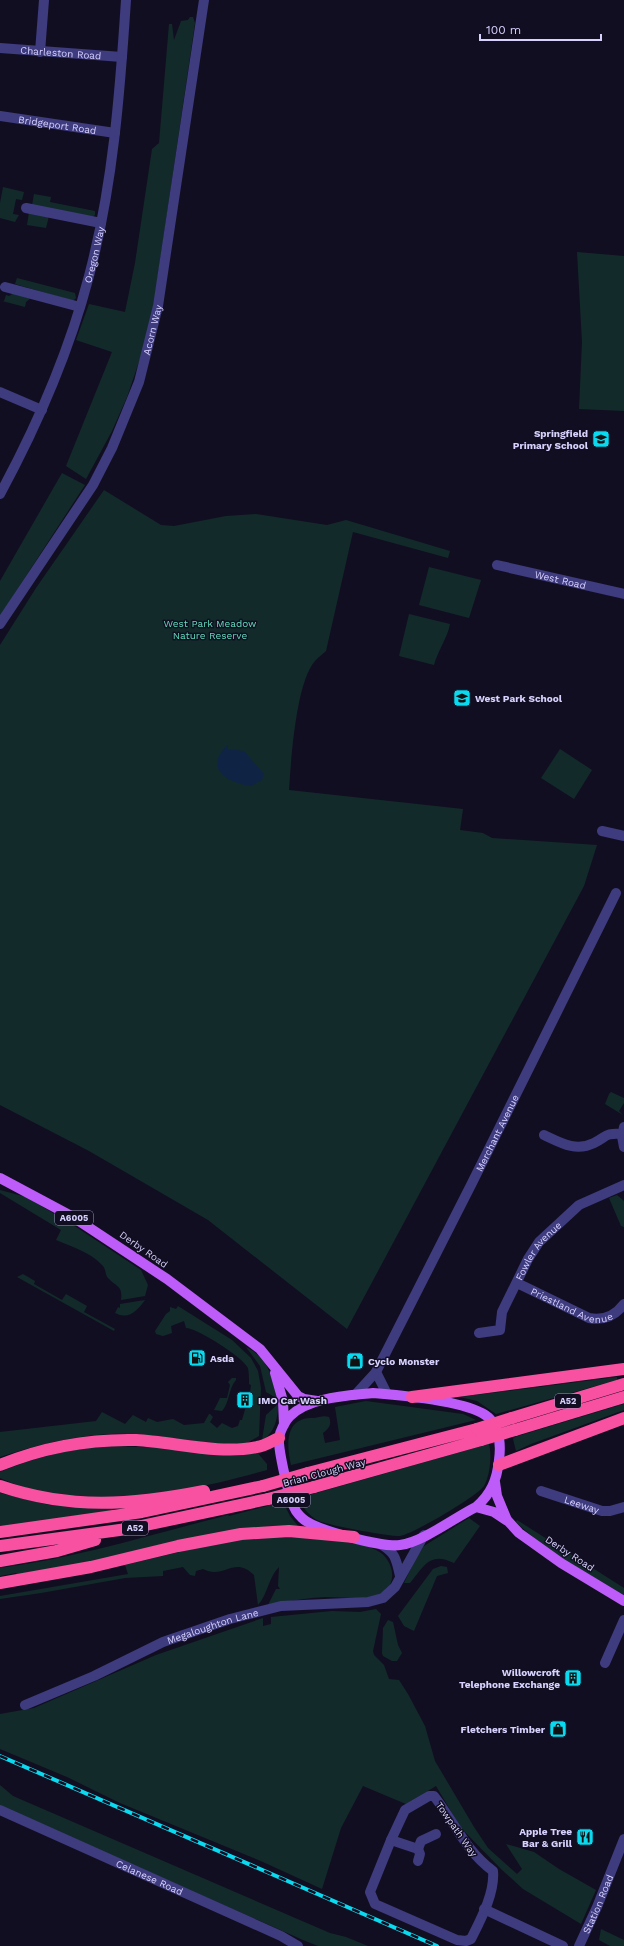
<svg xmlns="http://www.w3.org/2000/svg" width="624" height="1946" font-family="'Work Sans',sans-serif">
<rect width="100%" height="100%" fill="#120e21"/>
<path fill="#122b2a" d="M190,17H193L195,23L153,309L141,356L127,397L112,431L86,479L66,466L112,352L76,340L89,304L125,312L135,263L152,149L159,143L169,24H172L174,40L181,21L188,20Z
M3,187L24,192L22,200L16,199L13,214L19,215L15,222L0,218V203Z
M34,194L51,197L50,202L95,211V215L91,218L32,205Z
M29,212L49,216L46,228L27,225Z
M577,252L624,256V411L579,409L582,342Z
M17,278L75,293L76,298L73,301L15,284Z
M16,292L32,297L26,302L25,307L2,301H4L6,295L9,296Z
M62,473L85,485L0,616V581Z
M104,490L161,525L174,526L226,516L256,514L327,525L346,520L450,551L448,558L353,532L326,651C323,654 318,657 315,661C296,682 291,760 289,790L463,809L460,830L483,833L492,838L597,845L584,886L347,1329L208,1220L89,1151L0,1105V645L36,588Z
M429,567L481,580L469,618L419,605Z
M409,614L450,624C447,639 438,650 434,665L399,656Z
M560,749L592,770L574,799L541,778Z
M611,1092L624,1098V1103L619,1111L623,1115L605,1104L609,1094Z
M0,1190L26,1197L73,1225L141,1270L148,1285L145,1296L121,1300C123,1285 116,1287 108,1278C105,1275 106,1268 102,1265C90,1252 72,1247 56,1240L61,1230L0,1193Z
M617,1195L624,1201V1227L621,1226L609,1198Z
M23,1274L35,1281L34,1284L62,1300L66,1294L87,1306L84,1312L115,1329L114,1331L17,1277Z
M145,1300C137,1311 129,1320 115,1313L118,1307L120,1308V1304Z
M178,1306L232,1340L251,1358L258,1371L261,1388L259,1436L247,1443L228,1444C189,1442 149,1432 110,1434C73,1436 35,1445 0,1457V1432L96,1421L102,1412L125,1424L133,1415L146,1422L148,1418L157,1422L173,1419L184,1425L204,1423L209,1414H210L213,1417L210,1422L217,1428L222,1423L232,1428L238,1426L240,1420H242L246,1406L251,1407L254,1395L250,1393L251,1385L249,1384C249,1379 249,1373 248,1368C244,1358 197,1328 186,1328L184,1321L171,1326L172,1333L163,1336L156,1334L155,1331L166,1314L170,1311V1307L176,1309Z
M246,1347C267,1357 273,1377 278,1399L266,1392L260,1366Z
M617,1377V1380L496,1414L477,1401L460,1397Z
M232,1378H236V1380C228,1389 230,1402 222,1411L214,1410L220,1398H227L230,1385L228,1382Z
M366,1401L463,1414L476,1420L291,1465C288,1452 284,1427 301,1420C305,1418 310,1418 314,1418C319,1417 324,1415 329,1417C332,1425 329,1428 323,1433L325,1443L340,1440L335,1407Z
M279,1403C277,1418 276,1432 262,1440L266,1415Z
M624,1404V1410L531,1444L516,1451L513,1439L515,1437Z
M489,1444C492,1456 490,1475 484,1486C476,1497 413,1534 400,1536C391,1537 328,1525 319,1521C310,1517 302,1507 299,1498Z
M108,1446L256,1451L267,1464V1470C185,1493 81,1516 0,1478V1472C35,1457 71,1449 108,1446Z
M0,1493L49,1505L112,1508L113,1511L0,1527Z
M283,1502L290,1516L298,1526L17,1575L16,1573L0,1576V1568C77,1558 153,1534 228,1515L229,1516Z
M469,1518L480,1526L454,1563C430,1551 424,1566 410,1583H404L415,1560L424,1546Z
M517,1520L624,1588V1595C588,1574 546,1551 516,1522Z
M285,1536C312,1538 352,1539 376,1550C394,1558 400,1587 378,1595C362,1600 343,1597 326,1597C307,1598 287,1601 268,1605L276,1589H280L278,1586L279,1567C268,1578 268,1594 258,1605L254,1575C234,1555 224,1580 203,1569L196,1571L195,1576L190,1575L183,1567L163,1571V1576L125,1578L41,1593L0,1599V1596L128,1574L125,1565L226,1541Z
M441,1566L447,1567L448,1573L437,1576L414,1631L404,1626L398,1616L433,1569Z
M376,1609L381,1614L373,1651L374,1655L384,1665L389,1679L399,1680L408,1694L425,1726L435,1761L474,1827L488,1848L517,1874L522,1869L506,1844L534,1852L559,1869L596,1890L581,1924L523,1889L501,1869L461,1828L436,1786L406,1804L363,1786L341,1828L322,1889L263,1862L120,1803L67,1777L0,1749V1714L34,1708L156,1655L263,1618V1626L271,1624V1617L332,1611L360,1612Z
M388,1620L393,1622L398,1645L402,1653L397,1661H392L383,1656L382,1653L383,1628Z
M0,1785L13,1796L330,1933L346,1937L368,1946H318L303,1940L0,1806Z
M601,1929L624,1940V1946H610L599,1940Z"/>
<path fill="#0f2445" d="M228,745V749L244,751L264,774L262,780L251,786C237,784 213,777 218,758C220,753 224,748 228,745Z"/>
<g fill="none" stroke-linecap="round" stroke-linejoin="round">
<g stroke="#3e3b7f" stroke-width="10">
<path id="s1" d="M0,48L122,57"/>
<path d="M40,52L44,0"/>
<path id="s2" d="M0,116L115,133"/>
<path d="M26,208L101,223"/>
<path d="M5,287L80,307"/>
<path d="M0,392L42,410"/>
<path id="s3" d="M0,494C38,424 69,352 89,276C113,186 120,92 126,0"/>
<path id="s4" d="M497,565L624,594"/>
<path id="s5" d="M0,624L93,485L112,448L139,382L158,306L204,0"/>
<path d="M602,831L624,836"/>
<path d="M624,1127L622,1136L624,1147"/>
<path d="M544,1135C561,1143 576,1152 594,1143C608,1136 604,1133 622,1134"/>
<path id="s6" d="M517,1283L589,1318C604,1321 615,1316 624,1304"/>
<path id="s7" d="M479,1333L500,1330L502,1312L528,1259L539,1242L579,1205L624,1185"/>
<path d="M376,1372L387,1394"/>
<path id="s8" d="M355,1395L376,1372L472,1183L616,893"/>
<path id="s9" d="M541,1491L602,1511H610L624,1507"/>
<path d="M380,1544C396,1553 396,1559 400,1576"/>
<path d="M605,1663L624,1620"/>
<path id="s10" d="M25,1705L94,1676L163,1642L230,1619L281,1606L368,1602L383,1598L395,1587L424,1535"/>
<path d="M429,1796H434C455,1823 465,1850 493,1871C495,1893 481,1919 471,1939L466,1941L457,1940L375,1904L370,1892L391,1840L405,1810Z"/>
<path id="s11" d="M0,1810L281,1936L298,1946"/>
<path d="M391,1840L418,1849L420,1854L418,1861"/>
<path d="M418,1849L421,1841L436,1834"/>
<path d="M484,1909L563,1946"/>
<path id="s12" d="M579,1946L597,1907L624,1839"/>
</g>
<path stroke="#be5cf9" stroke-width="10" d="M0,1178L73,1217L167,1279L260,1349L298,1396L304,1399L317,1401
M275,1373L283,1401L284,1425
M373,1393C399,1395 469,1401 488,1417C500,1428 501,1445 499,1460C497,1480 491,1494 476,1507C454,1518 423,1542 400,1545C384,1548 314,1530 302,1518C300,1516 296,1512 295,1509C289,1499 278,1449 279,1438C280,1431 285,1421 290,1416C310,1397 346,1396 373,1393Z
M495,1482L497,1496L507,1520L519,1533L561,1563L624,1601
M476,1507L494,1512L506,1520"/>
<path stroke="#f851a1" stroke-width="12" d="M412,1397L624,1369
M512,1418L624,1384
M515,1430L624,1397
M0,1465C44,1447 89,1439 136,1440C174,1442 220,1455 257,1447C265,1446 272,1441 279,1438
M499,1465L624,1418
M308,1473L477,1429
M0,1486C70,1510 133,1505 204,1491
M314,1487L481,1440
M0,1532L142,1512L263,1486
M0,1546L127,1529L268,1499
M0,1561L57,1551L95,1540
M0,1583L91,1567L178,1546L241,1534L289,1531L354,1537"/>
<defs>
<path id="rail" d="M0,1756L437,1946"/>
</defs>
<use href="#rail" stroke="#09daf0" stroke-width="4"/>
<use href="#rail" stroke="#120e21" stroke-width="2.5" stroke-dasharray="8" stroke-linecap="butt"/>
<path stroke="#f851a1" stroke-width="12" d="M477,1429L512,1418
M481,1440L515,1430
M263,1486L308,1473
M268,1499L314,1487"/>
</g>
<defs>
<symbol id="school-square" viewBox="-11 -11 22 22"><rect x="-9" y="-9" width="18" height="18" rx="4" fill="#09daf0" stroke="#120e21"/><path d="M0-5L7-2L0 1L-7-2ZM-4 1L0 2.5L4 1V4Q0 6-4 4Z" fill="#111"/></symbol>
<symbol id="fuel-square" viewBox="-11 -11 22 22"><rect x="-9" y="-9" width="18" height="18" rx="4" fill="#09daf0" stroke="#120e21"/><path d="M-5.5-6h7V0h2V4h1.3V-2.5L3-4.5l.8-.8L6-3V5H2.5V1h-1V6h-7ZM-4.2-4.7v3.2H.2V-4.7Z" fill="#111"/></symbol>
<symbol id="shop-square" viewBox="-11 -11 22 22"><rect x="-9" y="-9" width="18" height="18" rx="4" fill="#09daf0" stroke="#120e21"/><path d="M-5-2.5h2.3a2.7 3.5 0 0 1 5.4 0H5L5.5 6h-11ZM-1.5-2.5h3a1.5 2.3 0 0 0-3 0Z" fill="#111"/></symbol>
<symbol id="building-square" viewBox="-11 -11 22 22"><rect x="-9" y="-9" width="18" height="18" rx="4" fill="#09daf0" stroke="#120e21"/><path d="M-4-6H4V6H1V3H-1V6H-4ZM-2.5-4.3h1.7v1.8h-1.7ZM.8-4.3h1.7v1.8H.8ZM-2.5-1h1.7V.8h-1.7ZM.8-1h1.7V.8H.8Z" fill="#111"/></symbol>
<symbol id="restaurant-square" viewBox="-11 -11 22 22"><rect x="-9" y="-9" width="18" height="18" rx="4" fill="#09daf0" stroke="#120e21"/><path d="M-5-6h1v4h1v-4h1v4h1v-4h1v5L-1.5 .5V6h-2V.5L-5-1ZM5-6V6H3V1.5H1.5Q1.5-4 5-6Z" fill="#111"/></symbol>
</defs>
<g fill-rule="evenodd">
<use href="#school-square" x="591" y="429" width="20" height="20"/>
<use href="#school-square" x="452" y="688" width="20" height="20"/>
<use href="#fuel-square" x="187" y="1348" width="20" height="20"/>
<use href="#shop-square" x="345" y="1351" width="20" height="20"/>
<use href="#building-square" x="235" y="1390" width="20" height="20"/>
<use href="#building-square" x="563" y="1668" width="20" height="20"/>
<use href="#shop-square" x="548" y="1719" width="20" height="20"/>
<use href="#restaurant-square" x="575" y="1827" width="20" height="20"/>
</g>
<g text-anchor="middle" stroke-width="3" stroke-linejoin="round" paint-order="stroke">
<g fill="#120e21" stroke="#9b96bb" stroke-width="1">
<rect x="55" y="1211" width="38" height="14" rx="3"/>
<rect x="555" y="1394" width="26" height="14" rx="3"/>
<rect x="272" y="1493" width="38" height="14" rx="3"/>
<rect x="122" y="1521" width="26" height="14" rx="3"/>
</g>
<g font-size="9" font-weight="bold" fill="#d6d1fd">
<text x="74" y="1221">A6005</text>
<text x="568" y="1404">A52</text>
<text x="291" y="1503">A6005</text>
<text x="135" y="1531">A52</text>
</g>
<g font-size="10" fill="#d6d1fd" stroke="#120e21">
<text dy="4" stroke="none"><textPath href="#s1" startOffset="61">Charleston Road</textPath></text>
<text dy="4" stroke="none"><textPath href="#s2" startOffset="58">Bridgeport Road</textPath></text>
<text dy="4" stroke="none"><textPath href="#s3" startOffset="258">Oregon Way</textPath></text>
<text dy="4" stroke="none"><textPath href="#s5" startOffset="334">Acorn Way</textPath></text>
<text dy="4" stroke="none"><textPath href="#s4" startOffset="65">West Road</textPath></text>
<text dy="4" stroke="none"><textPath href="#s8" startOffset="299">Merchant Avenue</textPath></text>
<text transform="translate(144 1249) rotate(35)" y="4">Derby Road</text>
<text dy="4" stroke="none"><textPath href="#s7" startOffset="111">Fowler Avenue</textPath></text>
<text dy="4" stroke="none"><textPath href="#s6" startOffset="60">Priestland Avenue</textPath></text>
<text transform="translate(324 1472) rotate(-15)" y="4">Brian Clough Way</text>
<text dy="4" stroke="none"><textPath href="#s9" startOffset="43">Leeway</textPath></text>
<text transform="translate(570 1553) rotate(33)" y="4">Derby Road</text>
<text dy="4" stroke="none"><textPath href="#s10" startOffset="204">Megaloughton Lane</textPath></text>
<text transform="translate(457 1829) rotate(55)" y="4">Towpath Way</text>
<text dy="4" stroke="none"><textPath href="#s11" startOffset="164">Celanese Road</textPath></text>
<text dy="4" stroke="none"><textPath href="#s12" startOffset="46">Station Road</textPath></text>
</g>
<g font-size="10" font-weight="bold" fill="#d6d1fd" stroke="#120e21" text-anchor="end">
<text x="588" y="437">Springfield<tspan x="588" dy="12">Primary School</tspan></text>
<text x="475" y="702" text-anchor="start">West Park School</text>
<text x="210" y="1362" text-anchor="start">Asda</text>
<text x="368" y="1365" text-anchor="start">Cyclo Monster</text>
<text x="258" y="1404" text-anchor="start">IMO Car Wash</text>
<text x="560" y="1676">Willowcroft<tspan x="560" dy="12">Telephone Exchange</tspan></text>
<text x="545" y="1733">Fletchers Timber</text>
<text x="572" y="1835">Apple Tree<tspan x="572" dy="12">Bar &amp; Grill</tspan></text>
</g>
<g font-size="10" fill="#60dabb" stroke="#120e21">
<text x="210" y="627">West Park Meadow<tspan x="210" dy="12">Nature Reserve</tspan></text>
</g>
</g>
<path d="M480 34v6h121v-6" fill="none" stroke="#d6d1fd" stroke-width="2"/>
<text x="486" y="34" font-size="12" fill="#d6d1fd" stroke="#120e21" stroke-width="3" paint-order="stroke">100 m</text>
</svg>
